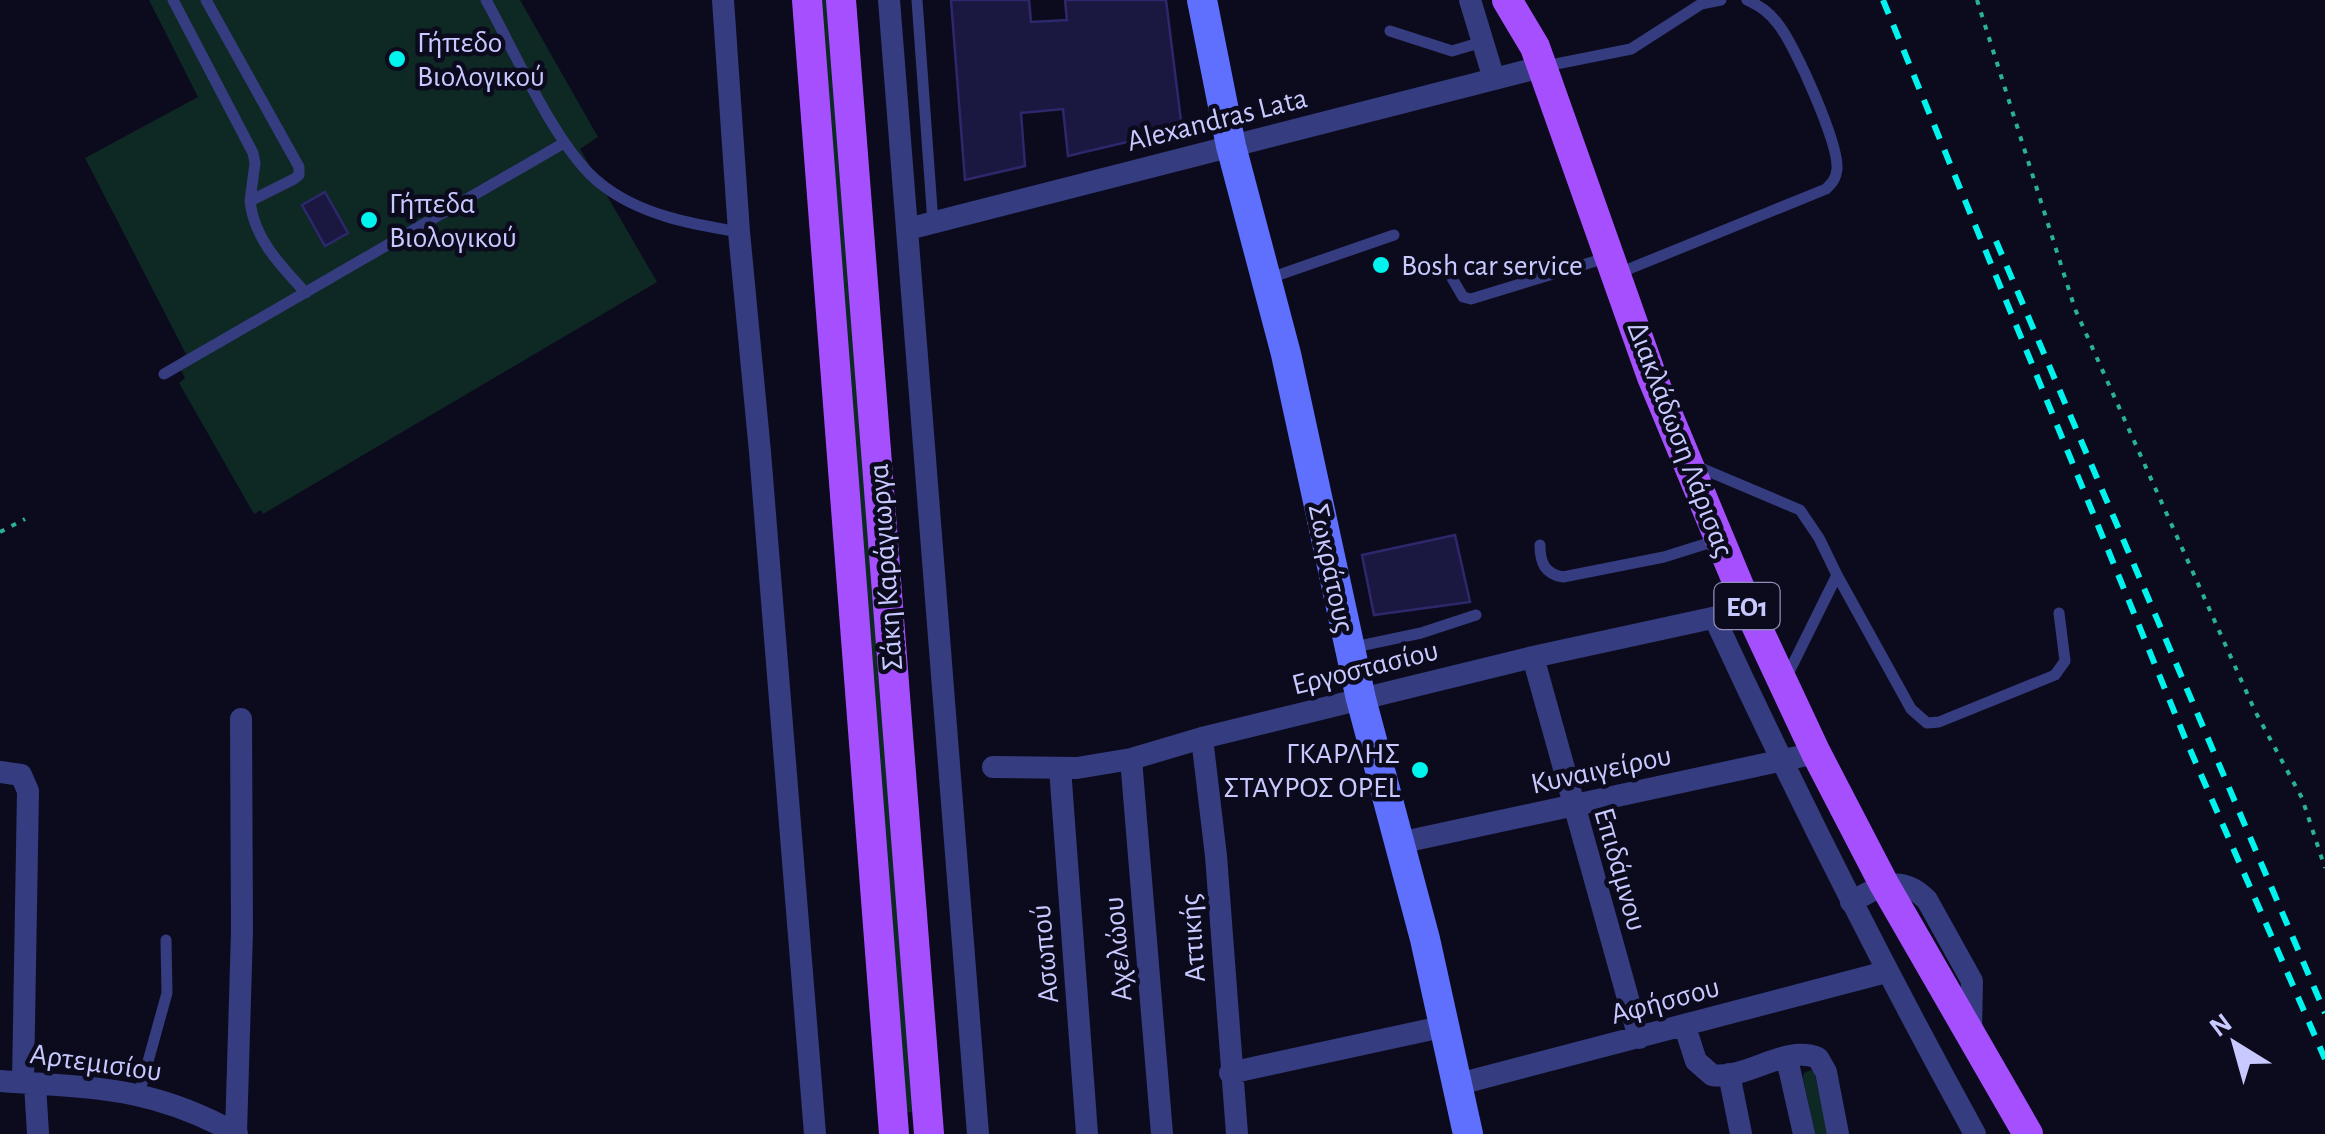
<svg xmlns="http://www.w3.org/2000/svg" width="2325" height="1134" font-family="'Alegreya Sans',sans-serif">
<rect width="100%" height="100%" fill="#0c0b1e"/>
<path fill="#0e2824" d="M149,0H520L598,137L580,149L657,282L263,514L261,510L254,514L179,383L185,378L176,361L186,354L85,158L198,97Z
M819,0H828L915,1112H903Z
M1811,1070L1814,1071L1828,1134H1815L1803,1078L1804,1073Z"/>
<path fill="#1a1740" stroke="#2d286c" stroke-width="2.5" d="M951,0H1029L1031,22L1067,20L1065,0H1166L1182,129L1068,156L1063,109L1021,113L1025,166L965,180Z
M325,192L348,233L325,246L302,205Z
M1455,535L1470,602L1374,615L1362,555Z"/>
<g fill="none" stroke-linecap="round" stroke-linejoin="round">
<path stroke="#29b298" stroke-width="4" stroke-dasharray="5 8" stroke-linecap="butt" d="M1977,0L2075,309L2255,711L2302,798L2325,868
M0,532L25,519"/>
<path stroke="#353c7f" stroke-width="11" d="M173,0L253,153L255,163L250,201
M206,0L299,167V175L294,179L250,201C254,239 281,266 306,293
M486,0C514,50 558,152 601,184C640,215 691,224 739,232
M917,0L933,223
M1390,31L1452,51L1482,42
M1546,66L1631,49L1701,4L1721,0
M1619,273L1826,189C1832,183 1836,179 1837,169C1839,144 1795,45 1778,24C1769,12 1760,6 1747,0
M1452,278L1463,297L1471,299L1609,257
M1267,279L1394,235
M164,374L564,143
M1696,466L1800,510L1819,538L1837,575L1787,676
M1540,545C1540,563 1545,574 1563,577L1664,557L1718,540
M1837,575L1911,709L1927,723L1939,722L2055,675L2065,661L2059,613
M1350,648L1421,633L1476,615
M139,1094L167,993L166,940"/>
<path stroke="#353c7f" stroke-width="22" d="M723,0L739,232L760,452L815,1134
M889,0L978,1134
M1470,0L1494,79
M908,229L1541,67
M1715,619C1796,794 1882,965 1975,1134
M1533,657L1639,1038
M1202,738L1216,856L1237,1134
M1131,759L1162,1134
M993,767L1077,768L1131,759L1202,738L1533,657L1749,610
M1060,768L1087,1134
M0,772L21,775L28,791L23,1082
M1399,843L1816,753
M1851,902C1880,886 1901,873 1927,900L1972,981L1971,1033
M1685,1027L1696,1061L1712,1075C1747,1080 1786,1044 1818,1058L1826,1072L1838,1134
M1787,1059L1804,1134
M1230,1073L1446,1026
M1729,1074L1741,1134
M0,1081C94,1088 152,1086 237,1134
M35,1084L38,1134
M1459,1084L1886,972
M236,1134L242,931L241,719"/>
<path stroke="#5f70ff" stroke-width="30" d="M1202,0L1231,146L1286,354L1361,699L1425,939L1468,1134"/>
<path stroke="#a64fff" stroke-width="30" d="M807,0L894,1134
M841,0L929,1134
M1507,0L1535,47L1652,377L1749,610L1816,753L1884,884L2028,1134"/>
<path stroke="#00f3ec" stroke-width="6" stroke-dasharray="15 12" stroke-linecap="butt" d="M1883,0L2185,738L2325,1059
M1996,241L2325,1013"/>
</g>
<g fill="#00f3ec" stroke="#0c0b1e" stroke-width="4">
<circle cx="397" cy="59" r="10"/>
<circle cx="369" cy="220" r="10"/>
<circle cx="1381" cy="265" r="10"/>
<circle cx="1420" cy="770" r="10"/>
</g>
<g text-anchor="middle" stroke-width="9" stroke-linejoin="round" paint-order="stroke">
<rect fill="#0c0b1e" stroke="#9090bc" stroke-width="2.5" x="1714.5" y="583" width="65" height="46" rx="8"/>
<g font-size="28" font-weight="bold" fill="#c8c9ff">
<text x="1747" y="616">ΕΟ1</text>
</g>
<g font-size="30" fill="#c8c9ff" stroke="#0c0b1e" text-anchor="start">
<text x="417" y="52">Γήπεδο<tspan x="417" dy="34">Βιολογικού</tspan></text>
<text x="389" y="213">Γήπεδα<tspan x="389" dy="34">Βιολογικού</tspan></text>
<text x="1401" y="275">Bosh car service</text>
<text x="1400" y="763" text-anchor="end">ΓΚΑΡΛΗΣ<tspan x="1400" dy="34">ΣΤΑΥΡΟΣ OPEL</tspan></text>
</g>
<g font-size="30" fill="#c8c9ff" stroke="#0c0b1e">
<text transform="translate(1217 119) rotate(-14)" y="10">Alexandras Lata</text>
<text transform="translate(1681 439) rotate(69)" y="10">Διακλάδωση Λάρισας</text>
<text transform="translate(885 567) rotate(-94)" y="10">Σάκη Καράγιωργα</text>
<text transform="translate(1332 568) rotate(78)" y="10">Σωκράτους</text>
<text transform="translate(1365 667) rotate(-14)" y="10">Εργοστασίου</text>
<text transform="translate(1601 769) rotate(-12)" y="10">Κυναιγείρου</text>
<text transform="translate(1621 869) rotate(74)" y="10">Επιδάμνου</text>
<text transform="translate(1192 938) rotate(-94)" y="10">Αττικής</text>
<text transform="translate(1117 949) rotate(-95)" y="10">Αχελώου</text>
<text transform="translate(1044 954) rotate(-95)" y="10">Ασωπού</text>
<text transform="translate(1665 1000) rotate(-15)" y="10">Αφήσσου</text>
<text transform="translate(96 1062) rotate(8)" y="10">Αρτεμισίου</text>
</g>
</g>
<g transform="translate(2235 1044) rotate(323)" stroke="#0c0b1e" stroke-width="8" paint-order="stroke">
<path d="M0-8L18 38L0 25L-18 38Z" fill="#c8c9ff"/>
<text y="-15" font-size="28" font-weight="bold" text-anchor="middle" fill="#c8c9ff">N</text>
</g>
</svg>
